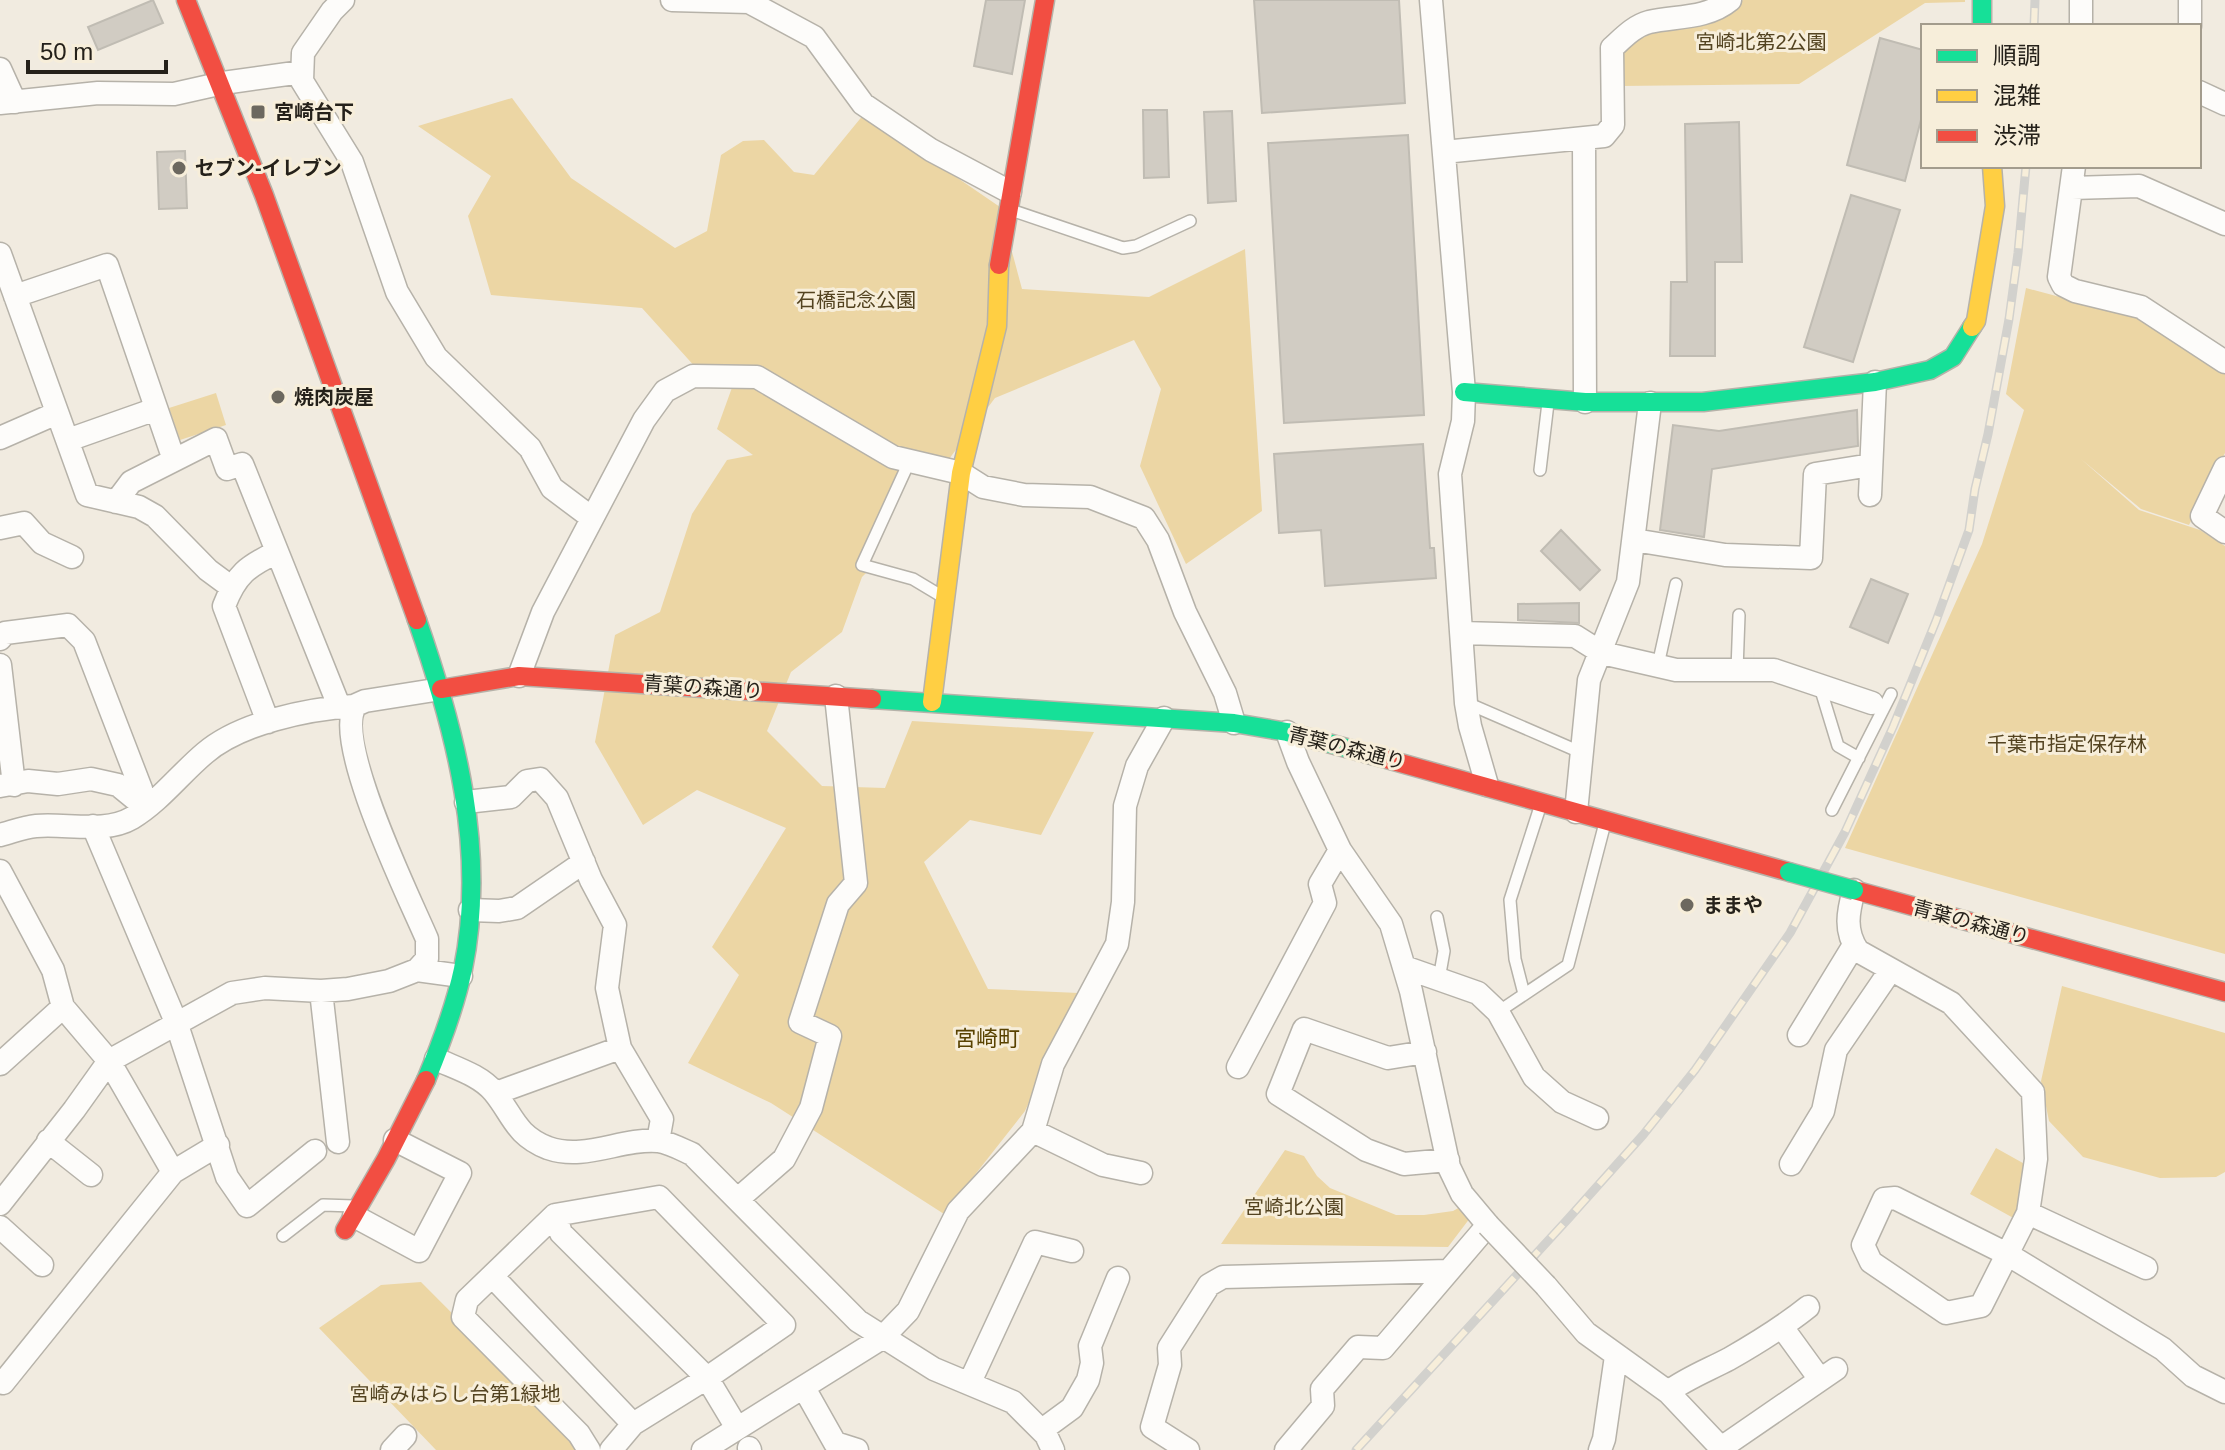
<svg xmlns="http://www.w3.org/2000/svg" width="2225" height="1450" font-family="Helvetica,'Noto Sans JP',sans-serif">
<rect width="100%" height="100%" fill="#f1ebe0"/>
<path fill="#ecd6a4" d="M1743,0H1965V2L1925,3L1799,84L1620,86C1619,65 1619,51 1635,35L1734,7Z
M512,98L571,178L675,248L707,231L721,155L743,141L764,140L794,172L814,175L864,114L1000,207L1022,289L1149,297L1245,249L1262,511L1186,564L1140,466L1161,389L1134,340L995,398L949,459L902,464L867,572L862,577L842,632L791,672L767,731L822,786L885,788L912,721L1094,732L1041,835L970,820L924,862L988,989L1079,993L1025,1111L944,1214L771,1103L688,1063L739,975L712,947L786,828L697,790L643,825L595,742L615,635L660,612L692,514L727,460L753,455L717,429L738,371L697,369L642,308L491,295L468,216L491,176L418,126Z
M2026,288L2138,318L2225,369V453L2189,525L2141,509L2081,459L2139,510L2200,530L2225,546V954L1845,848L1982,544L2024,410L2006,394Z
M216,393L226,425L180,440L169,408Z
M2062,986L2225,1033V1172L2216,1177L2160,1178L2083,1157L2049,1121L2041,1081Z
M1996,1148L2030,1167L2017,1220L1970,1194Z
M1285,1150L1304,1156L1317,1176L1330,1188L1396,1215H1424L1453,1211L1462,1206L1470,1218L1448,1247L1221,1244Z
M421,1282L570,1432L582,1450H436L319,1328L381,1285Z"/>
<path fill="#d1ccc3" stroke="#c0bcb3" stroke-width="2" d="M153,0L163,23L98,50L88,27Z
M986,0H1025L1012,74L974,66Z
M1254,0H1399L1405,103L1262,113Z
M1880,38L1923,50V112L1905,181L1847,165Z
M1143,110H1167L1169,177L1144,178Z
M1232,111L1236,201L1208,203L1204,112Z
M1739,122L1742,262H1715V356H1670L1671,282H1687L1685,124Z
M1408,135L1424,415L1284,423L1268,143Z
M185,151L187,208L159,209L157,152Z
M1851,195L1900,210L1853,362L1804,347Z
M1857,410L1858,446L1712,469L1704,537L1660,530L1673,425L1719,431Z
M1423,444L1430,548H1434L1436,578L1325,586L1321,530L1279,533L1274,454Z
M1561,530L1600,570L1580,590L1541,551Z
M1871,579L1908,594L1888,643L1850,627Z
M1579,603V623L1518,620V604Z"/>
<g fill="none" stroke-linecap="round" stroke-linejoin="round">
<defs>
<path id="lane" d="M1011,210L1123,248L1136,246L1190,221
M910,460L862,565L913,579L943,597
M1540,470L1548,403
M1658,665L1676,584
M1737,670L1739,615
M1820,687L1838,746L1859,758
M1467,703L1580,752
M1832,810L1891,694
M1437,917L1444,951L1439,979
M1524,994L1515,959L1510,900L1541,804
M1498,1012L1568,965L1605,823
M283,1236L323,1205L354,1206"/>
<path id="street" d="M343,0L332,11L303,53L302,81L352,162L397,292L436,357L530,448L552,488L592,518
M672,0L749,2L814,37L863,104L931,150L1010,192
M1431,0L1464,392L1463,421L1450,474L1466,703L1470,726L1487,785
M2081,26V0
M2190,26V0
M0,69L15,102
M2199,92L2225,104
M0,103L98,93L174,94L223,83L302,72
M1584,138L1585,402
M1444,152L1604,136L1613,125L1612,48C1623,38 1634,26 1649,22C1676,16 1707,19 1730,0
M2074,166L2059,277L2063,285L2075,291L2141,307L2225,362
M2072,188L2139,186L2225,224
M0,254L87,495L139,507L155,516L208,570L231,587
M15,296L107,265L174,460
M0,438L57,413
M68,440L156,409
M2225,468L2202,516L2225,532
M1870,495L1875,382
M116,502L131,482L216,439L227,469L242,464L339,706
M0,528L24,523L42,543L72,557
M1634,540L1725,555L1811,558L1815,474L1871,465
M1462,633L1575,636L1602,653L1676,670H1774L1872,703
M0,639L5,633L68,625L84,641L141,789L145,807
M0,665L14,785
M519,676L543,612L644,420L665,391L693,376L757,377L893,457L961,473L983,487L1024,495L1090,497L1144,518L1158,540L1185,612L1225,693L1234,723
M268,722L224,606C236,574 248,566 277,552
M0,786L28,781L58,784L91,779L118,785L145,807
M466,802L511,797L527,781L540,779L557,798L591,880L615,925L607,988L620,1048L662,1119L658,1141
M1576,812L1589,680L1628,582L1650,403
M93,826L176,1022L227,1177L247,1206L315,1151
M0,835C12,832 24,827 36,826C65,823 105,834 132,818C160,801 180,774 205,753C240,723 307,709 354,706
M0,871L53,970L63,1007
M1854,890C1848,912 1844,931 1858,951L1951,1003L2033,1092L2036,1159L2028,1213L1981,1306L1946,1313L1871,1262L1863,1245L1884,1199L1895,1198L2007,1254L2163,1349L2193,1376L2225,1392
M470,910L499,911L517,908L584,862
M1404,967L1478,993L1498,1012L1534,1077L1562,1102L1597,1118
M417,970L461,976
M321,991L338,1142
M1799,1035L1854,945
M1425,1052L1388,1058L1304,1029L1278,1094L1366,1150L1404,1164L1448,1160
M436,1059C455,1068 480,1075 494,1092C513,1115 515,1135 548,1148C585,1161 621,1138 658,1141C670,1143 681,1149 692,1154L858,1321L934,1369L1013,1402L1046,1435L1053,1450
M0,1064L63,1007L109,1061L173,1172L3,1383
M1238,1067L1325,903L1320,884L1340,850
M496,1093L620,1048
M1033,1131L1103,1165L1141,1173
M48,1141L91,1175
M1791,1164L1823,1111L1836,1050L1890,971
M173,1172L218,1145
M738,1199L784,1159L811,1108L830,1036L800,1022L838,904L856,883L836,696
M0,1204L74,1110L109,1061L232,993L265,988L321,991L348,989L389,981L417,970L427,959V939C410,899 331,739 356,705L365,701L441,689
M2028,1213L2146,1268
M555,1215L561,1233L707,1378L737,1428
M354,1216L419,1251L460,1173L395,1140
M0,1227L42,1265
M493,1277L633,1424
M1546,1286L1586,1333L1668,1392L1723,1450
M1782,1327L1819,1378
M970,1382L1035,1242L1072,1251
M804,1388L835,1443L857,1450
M1668,1392C1687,1378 1708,1370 1729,1359C1757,1343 1783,1327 1808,1307
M1042,1430L1072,1408L1088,1380L1092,1363L1090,1346L1118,1278
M749,1448L750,1450
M1721,1448L1836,1369
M392,1450L405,1436
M589,1450L579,1434L463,1317L467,1300L555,1215L659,1197L784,1325L707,1378L633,1424L611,1450
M703,1450L882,1338L908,1311L958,1211L1033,1131L1053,1064L1117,944L1123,902L1125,806L1137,766L1164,718
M1188,1450L1152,1427L1170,1365L1169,1348L1209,1285L1223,1277L1448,1271
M1286,1450L1323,1406L1322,1389L1358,1347L1383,1348L1488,1225L1462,1194L1449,1167L1411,991L1391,924L1340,850L1298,762L1287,732
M1600,1450L1604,1439L1616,1356"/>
<path id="fast" d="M1982,0V26
M1464,392L1585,402H1703L1875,382L1930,370L1953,357L1972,327
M417,620C456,732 487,851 463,969C455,1007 441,1044 426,1080
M872,699L1234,723L1287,732L1372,755"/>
<path id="slow" d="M1972,327L1976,321L1995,206L1992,166
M932,702L961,473L997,326L999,265"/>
<path id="jam" d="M186,0L264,195L417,620
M999,265L1045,0
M441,689L519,676L872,699
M1372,755L1789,872
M1854,890L2225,992
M345,1230L386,1159L426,1080"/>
</defs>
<use href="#lane" stroke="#b6b2a9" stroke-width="14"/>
<use href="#street" stroke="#b6b2a9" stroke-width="25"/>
<use href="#fast" stroke="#b6b2a9" stroke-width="21"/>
<use href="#slow" stroke="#b6b2a9" stroke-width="21"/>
<use href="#jam" stroke="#b6b2a9" stroke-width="21"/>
<use href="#lane" stroke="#fdfcfa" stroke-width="11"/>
<use href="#street" stroke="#fdfcfa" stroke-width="22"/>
<use href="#fast" stroke="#16e098" stroke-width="18"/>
<use href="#slow" stroke="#ffcf43" stroke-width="18"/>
<use href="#jam" stroke="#f24e42" stroke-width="18"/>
<defs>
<path id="rail" d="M2034,26L2035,0
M1356,1450L1568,1219L1643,1135L1695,1070L1790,933L1845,832L1893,727L1936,621L1969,530L1975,489L1988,434L2009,319L2018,253L2026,166"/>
</defs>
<use href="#rail" stroke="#d2d1cd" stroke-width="9"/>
<use href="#rail" stroke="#f7eeda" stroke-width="6" stroke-dasharray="18" stroke-linecap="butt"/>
<defs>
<path id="street-bridge" d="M1488,1225L1546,1286"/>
<path id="fast-bridge" d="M1789,872L1854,890"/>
</defs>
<use href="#street-bridge" stroke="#b6b2a9" stroke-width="25" stroke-linecap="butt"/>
<use href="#fast-bridge" stroke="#b6b2a9" stroke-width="21" stroke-linecap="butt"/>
<use href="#street-bridge" stroke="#fdfcfa" stroke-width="22"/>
<use href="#fast-bridge" stroke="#16e098" stroke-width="18"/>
</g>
<g fill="#6c685f" stroke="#f7eeda" stroke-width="3">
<rect x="250" y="104" width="16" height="16" rx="4"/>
<circle cx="179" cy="168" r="8"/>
<circle cx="278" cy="397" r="8"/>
<circle cx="1687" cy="905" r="8"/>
</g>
<g text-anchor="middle" stroke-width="6" stroke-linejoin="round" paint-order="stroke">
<g font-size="20" fill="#534320" stroke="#f7eeda">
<text x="1761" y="49">宮崎北第2公園</text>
<text x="856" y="307">石橋記念公園</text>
<text x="2067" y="751">千葉市指定保存林</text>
<text x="1294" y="1214">宮崎北公園</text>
<text x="455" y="1401">宮崎みはらし台第1緑地</text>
</g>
<g font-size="20" font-weight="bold" fill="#25211a" stroke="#f7eeda" text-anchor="start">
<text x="274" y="119">宮崎台下</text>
<text x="195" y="175">セブン-イレブン</text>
<text x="294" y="404">焼肉炭屋</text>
<text x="1703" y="912">ままや</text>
</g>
<g font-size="20" fill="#25211a" stroke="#f7eeda">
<text transform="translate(703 687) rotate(4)" y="7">青葉の森通り</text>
<text transform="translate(1347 748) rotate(14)" y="7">青葉の森通り</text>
<text transform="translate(1971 922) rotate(15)" y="7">青葉の森通り</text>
</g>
<g font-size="22" fill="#594201" stroke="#f7eeda">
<text x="987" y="1046">宮崎町</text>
</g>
</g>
<rect x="1921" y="24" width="280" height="144" fill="#f7eeda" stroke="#a39c8d" stroke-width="2"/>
<rect x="1937" y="50" width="40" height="12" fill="#16e098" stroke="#a39c8d" stroke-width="2"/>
<text x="1993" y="64" font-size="24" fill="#25211a">順調</text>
<rect x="1937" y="90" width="40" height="12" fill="#ffcf43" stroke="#a39c8d" stroke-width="2"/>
<text x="1993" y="104" font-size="24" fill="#25211a">混雑</text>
<rect x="1937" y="130" width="40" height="12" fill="#f24e42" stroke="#a39c8d" stroke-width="2"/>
<text x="1993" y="144" font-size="24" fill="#25211a">渋滞</text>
<path d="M28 60v12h138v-12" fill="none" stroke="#25211a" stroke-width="4"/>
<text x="40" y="60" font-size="24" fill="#25211a" stroke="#f7eeda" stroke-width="6" paint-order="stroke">50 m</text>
</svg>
